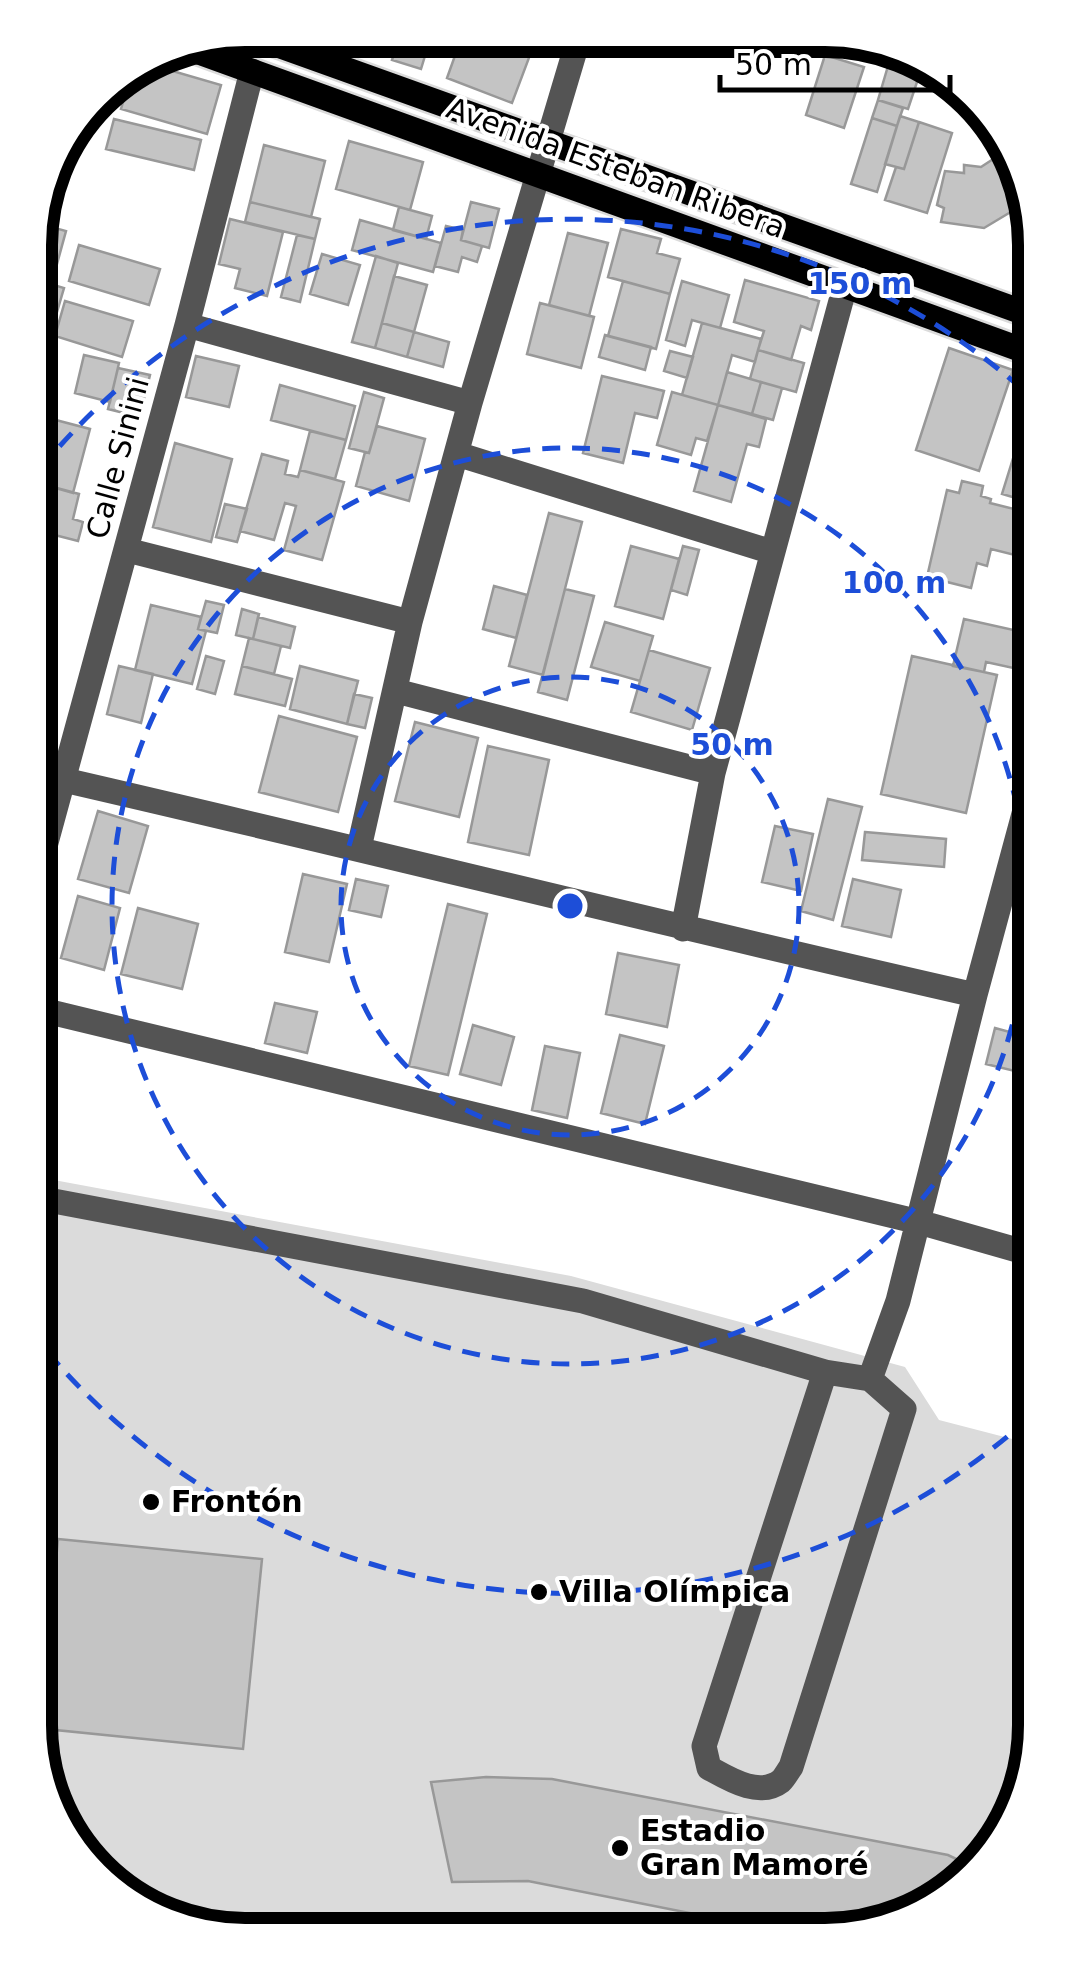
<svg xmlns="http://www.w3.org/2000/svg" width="1070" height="1971" font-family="'DejaVu Sans',sans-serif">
<rect width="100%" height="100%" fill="#fff"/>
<path fill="#dbdbdb" d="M43,1178L571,1276L905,1367L939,1420L1032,1444L1035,1740L991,1854L893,1925L217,1934L107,1884L46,1794Z"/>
<path fill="#c4c4c4" stroke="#989898" stroke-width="2.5" d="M400,36H431L421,69L392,60Z
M462,36L552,37L547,52L533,47L512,103L447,78Z
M825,55L864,67L844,128L806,115Z
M145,63L221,85L207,134L121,109L132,72Z
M888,66L919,76L908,109L878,100Z
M132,72L124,100L102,94L106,88Z
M878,100L903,108L897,126L872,118Z
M900,116L919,122L904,169L885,164Z
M872,118L897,126L877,192L851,184Z
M114,119L201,140L194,170L106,149Z
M919,122L952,133L927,213L885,200L896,167L904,169Z
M67,138L70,139L63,162L55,160L57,152Z
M349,141L423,162L410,210L336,189Z
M264,145L325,161L311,217L250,202Z
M1004,152L1024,184V204L984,228L941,222L944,208L937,205L945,171L964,173V165L981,167Z
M50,176L55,177L49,202L42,201Z
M250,202L320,219L315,239L245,222Z
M471,202L499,209L489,248L461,240Z
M399,207L432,216L426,239L393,230Z
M230,219L283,232L267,296L235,288L240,269L219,264Z
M360,220L441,243L433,272L352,250Z
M37,223L66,231L54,275L37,271Z
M446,226L463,230L461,240L482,246L477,262L462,257L458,272L435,266Z
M621,229L661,239L657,253L680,259L670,294L608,277Z
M568,233L608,243L589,316L549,305Z
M297,235L315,239L300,302L281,297Z
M79,245L160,269L149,305L69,281Z
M322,254L360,265L348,305L310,294Z
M376,256L398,263L375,348L352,342Z
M394,276L427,285L414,332L382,323Z
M37,280L64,288L40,370L38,369Z
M745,280L819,301L811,330L801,326L791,360L758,350L764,331L734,322Z
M623,281L670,294L656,349L608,336Z
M682,281L729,295L720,328L692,320L685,346L666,340Z
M65,301L133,321L122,357L55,336Z
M540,303L594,317L581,368L527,354Z
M382,323L414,332L407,357L375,348Z
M702,323L761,339L755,362L732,355L718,405L682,395Z
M414,332L449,342L443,367L407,357Z
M605,335L651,347L645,370L599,357Z
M949,348L1013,370L979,471L916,450Z
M758,350L804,363L796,392L750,379Z
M670,351L693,357L687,378L664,371Z
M84,355L119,363L110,402L75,393Z
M196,356L239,366L229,407L186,397Z
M118,368L150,375L140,417L108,409Z
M727,372L761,382L752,414L718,405Z
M602,376L664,391L657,418L635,413L623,463L583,453Z
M761,382L782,388L773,420L752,414Z
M280,385L355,406L346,440L271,420Z
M364,392L384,398L369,453L349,448Z
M672,392L718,405L707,441L696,438L691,455L657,445Z
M718,405L766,419L759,447L747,444L731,502L694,491Z
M52,419L90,429L73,493L38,483V471Z
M1025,420L1026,501L1002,494Z
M377,426L425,439L409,501L356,486L365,452L369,453Z
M310,431L346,440L335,479L300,470Z
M175,443L232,459L211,542L153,527Z
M262,454L288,461L285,474L298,477L300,470L344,482L322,560L284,550L296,506L285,503L274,540L240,531Z
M962,481L983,486L981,496L991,499L990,503L1026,512V526L1019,556L991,549L987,566L977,563L971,588L927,577L947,490L959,493Z
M38,483L79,494L73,519L83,522L78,541L39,531Z
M225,504L247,509L237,542L216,537Z
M549,513L582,522L543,675L509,666Z
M631,546L679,559L663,619L615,606Z
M683,546L699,550L687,595L671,590Z
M494,586L527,595L516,638L483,629Z
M565,589L594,596L567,700L538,692Z
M206,601L224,605L217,633L198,629Z
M151,605L201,617L198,629L206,631L192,684L135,670Z
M242,609L259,614L253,639L236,635Z
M258,617L295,627L290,648L253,639Z
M964,619L1027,633V671L986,662L984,672L953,666Z
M605,622L653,636L640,681L591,667Z
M249,638L281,646L274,674L242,666Z
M649,650L710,668L692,730L631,712Z
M206,656L224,661L215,694L197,689Z
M912,656L997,675L966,813L881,794Z
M119,666L153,674L141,723L107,714Z
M242,666L292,679L285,706L235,694Z
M300,666L358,681L347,724L290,709Z
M354,694L372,698L365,728L347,724Z
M279,716L357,737L338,812L259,792Z
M415,722L478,738L459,817L395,801Z
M488,746L549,760L529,855L468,842Z
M828,799L862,807L833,920L801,911Z
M98,811L148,826L129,893L78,879Z
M775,826L813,834L801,891L762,882Z
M865,832L946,839L944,867L862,860Z
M303,874L347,884L329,962L285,952Z
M356,879L388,886L381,917L349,910Z
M853,879L901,890L891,937L842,926Z
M78,896L120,908L104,970L61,958Z
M1029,896V940L1019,937Z
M448,904L487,914L448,1075L409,1066Z
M138,908L198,924L182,989L121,974Z
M618,953L679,965L667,1027L606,1014Z
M275,1003L317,1012L307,1053L265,1043Z
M473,1025L514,1037L501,1085L460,1074Z
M995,1028L1028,1037L1019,1072L986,1064Z
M620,1035L664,1046L645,1124L601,1113Z
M545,1046L580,1053L567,1118L532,1110Z
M58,1539L262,1559L243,1749L46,1729V1670Z
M486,1777L552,1779L948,1855L973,1867L893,1925L760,1927L528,1881L452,1882L431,1782Z"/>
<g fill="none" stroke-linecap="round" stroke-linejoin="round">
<defs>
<path id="major" d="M250,35L1025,313
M185,47L1025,351"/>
</defs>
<use href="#major" stroke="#dbdbdb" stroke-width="30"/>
<path stroke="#545454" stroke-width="25" d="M187,325L470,403
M457,454L772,552
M127,550L410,622
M396,691L713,773
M64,780C368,850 670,926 975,995
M359,848L410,622L470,403L579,37
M41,861L187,325L252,71
M683,929L713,773L845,286
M42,1010L919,1222L1031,1254
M43,1199L583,1301L825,1372
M825,1372L870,1379L904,1409L791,1767C788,1771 785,1777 781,1781C759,1798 729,1779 709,1768L704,1746Z
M870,1379L898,1301L975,995L1028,799"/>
<use href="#major" stroke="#000" stroke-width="25"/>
</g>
<g fill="none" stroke="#1d4ed8" stroke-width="5" stroke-dasharray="18 12">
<circle cx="570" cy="906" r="229"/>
<circle cx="570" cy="906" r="458"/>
<path d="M1030 1417A687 687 0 0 1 44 1348M40 469A687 687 0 0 1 1021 388"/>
</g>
<g fill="#000" stroke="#fff" stroke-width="4">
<circle cx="151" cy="1502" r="10"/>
<circle cx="539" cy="1592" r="10"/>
<circle cx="620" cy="1848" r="10"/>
</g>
<g text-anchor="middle" stroke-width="8" stroke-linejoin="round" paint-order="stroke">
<g font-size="30" fill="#000" stroke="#fff">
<text transform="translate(616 168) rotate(20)" y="10">Avenida Esteban Ribera</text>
<text transform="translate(118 458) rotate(-75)" y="10">Calle Sinini</text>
</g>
<g font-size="30" font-weight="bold" fill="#000" stroke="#fff" text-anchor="start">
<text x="171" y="1512">Frontón</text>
<text x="559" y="1602">Villa Olímpica</text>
<text x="640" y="1841">Estadio<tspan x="640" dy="34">Gran Mamoré</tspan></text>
</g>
</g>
<path d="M0 0H1070V1971H0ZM245 52H825A193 193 0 0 1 1018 245V1725A193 193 0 0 1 825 1918H245A193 193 0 0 1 52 1725V245A193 193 0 0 1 245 52Z" fill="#fff" fill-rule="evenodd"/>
<path fill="none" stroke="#000" stroke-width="12" d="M245 52H825A193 193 0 0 1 1018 245V1725A193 193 0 0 1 825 1918H245A193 193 0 0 1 52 1725V245A193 193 0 0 1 245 52Z"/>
<circle cx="570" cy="906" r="15" fill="#1d4ed8" stroke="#fff" stroke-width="5"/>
<g font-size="30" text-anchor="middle" font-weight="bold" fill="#1d4ed8" stroke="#fff" stroke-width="8" stroke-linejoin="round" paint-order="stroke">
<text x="860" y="294">150 m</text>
<text x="894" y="593">100 m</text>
<text x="732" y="755">50 m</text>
</g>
<path d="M720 75v15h230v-15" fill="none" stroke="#000000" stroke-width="5"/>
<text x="735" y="75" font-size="30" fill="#000000" stroke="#ffffff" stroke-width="8" paint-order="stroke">50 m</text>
</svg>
